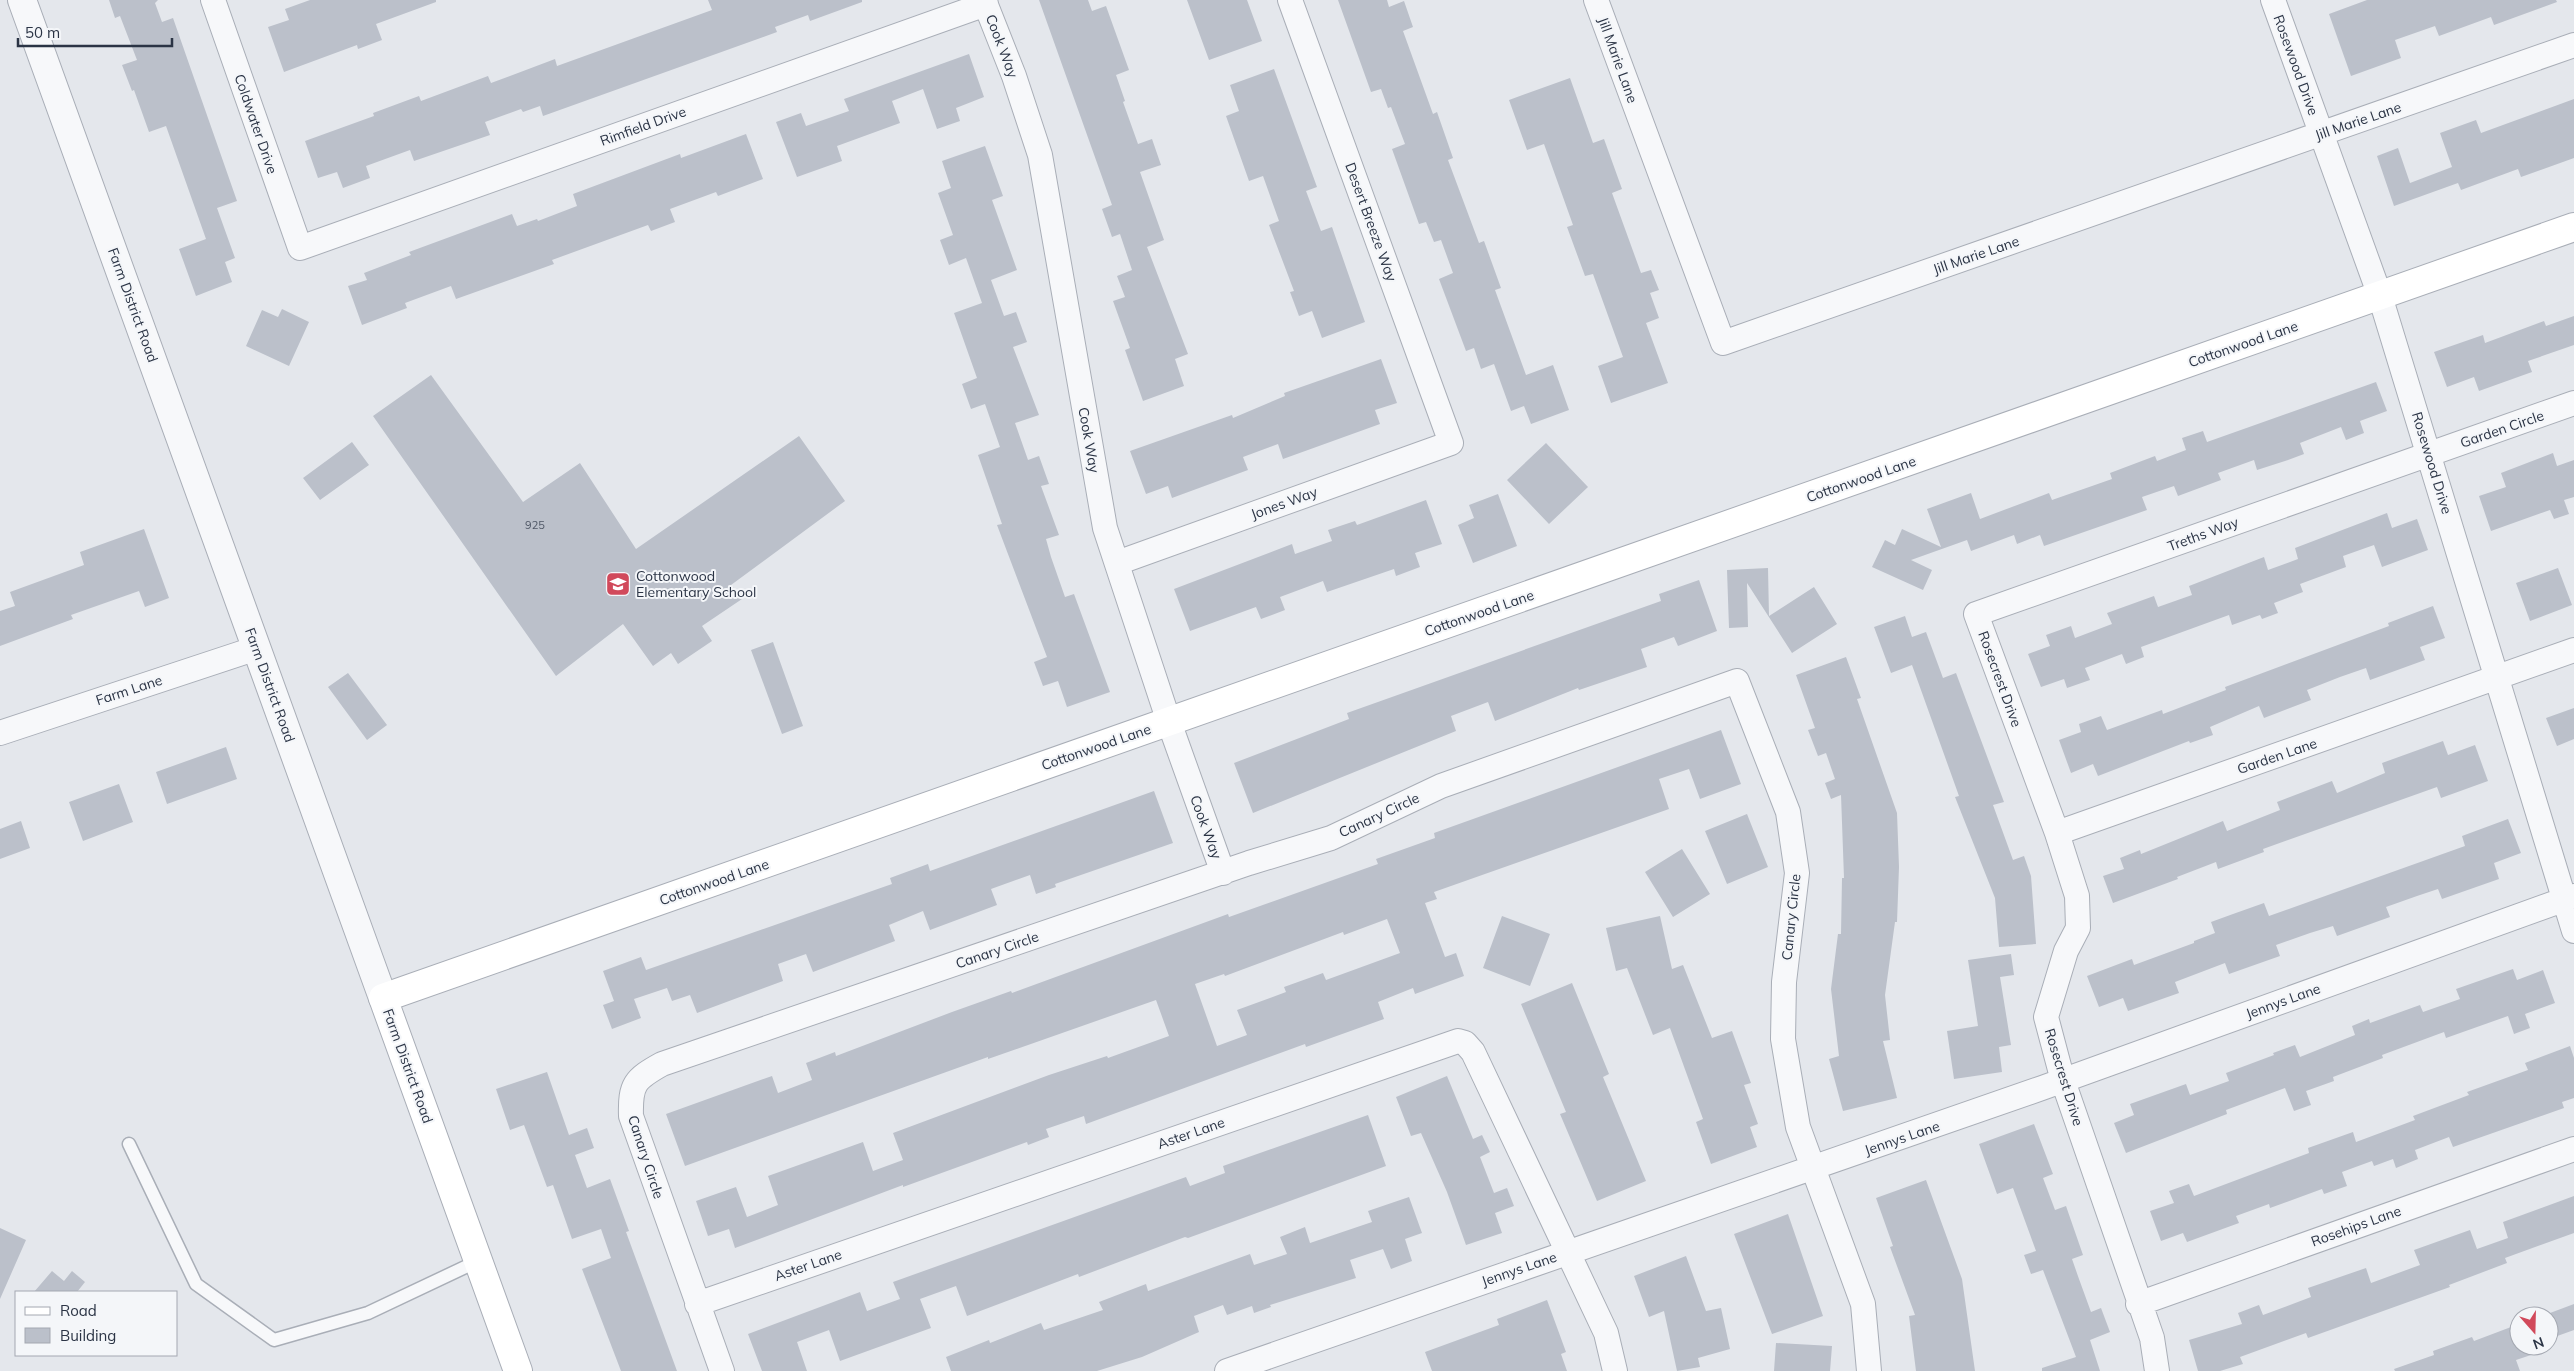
<svg xmlns="http://www.w3.org/2000/svg" width="2574" height="1371" font-family="Mulish,sans-serif">
<rect width="100%" height="100%" fill="#e4e7ec"/>
<path fill="#bbc0ca" fill-rule="evenodd" d="M109,0H158L155,3L162,22L173,18L237,201L217,208L235,258L225,262L232,282L196,296L179,249L206,239L166,126L149,132L134,90L132,91L122,65L137,60L120,16L115,18Z
M310,0H436V2L376,24L382,40L358,49L357,45L284,72L268,27L289,20L285,9Z
M708,0H862V2L810,21L808,15L775,27L777,32L543,116L540,106L523,112L521,109L485,122L490,135L414,161L410,150L366,166L370,178L343,188L337,172L318,178L305,141L374,116L373,113L419,96L421,101L488,76L491,83L555,59L557,66L712,10Z
M1039,0H1088L1092,11L1106,6L1129,70L1116,75L1125,101L1123,102L1138,144L1152,139L1161,165L1140,172L1164,240L1147,247L1188,354L1175,359L1184,386L1143,401L1125,350L1130,348L1113,301L1125,297L1117,276L1132,270L1120,234L1112,237L1102,209L1112,205Z
M1187,0H1247L1262,41L1209,60Z
M1338,0H1387L1389,7L1404,1L1413,27L1403,31L1433,114L1437,112L1453,158L1448,160L1479,243L1484,241L1501,288L1495,290L1526,375L1553,365L1569,410L1531,424L1524,406L1511,411L1494,364L1481,369L1474,348L1466,351L1439,279L1453,273L1441,240L1434,242L1426,222L1419,224L1392,149L1405,144L1391,107L1388,108L1381,89L1371,92Z
M2367,0H2556L2557,2L2494,25L2491,17L2439,36L2435,26L2395,40L2401,58L2351,76L2329,14Z
M969,54L984,97L956,108L960,121L937,129L923,89L892,101L900,123L837,146L842,161L797,177L776,122L801,113L806,126L849,111L844,99Z
M1274,69L1317,187L1306,191L1321,231L1332,227L1365,322L1322,338L1312,311L1299,316L1290,292L1294,291L1269,225L1279,221L1263,176L1249,181L1226,116L1239,111L1230,85Z
M1570,78L1593,143L1604,139L1622,189L1612,193L1641,273L1651,270L1659,290L1650,293L1659,318L1646,323L1668,383L1611,403L1598,366L1623,357L1593,274L1585,276L1567,227L1573,225L1544,144L1527,150L1509,100Z
M2574,99V158L2521,177L2518,169L2461,190L2458,183L2394,206L2377,156L2398,148L2410,183L2452,167L2440,133L2476,120L2481,133Z
M746,134L763,179L718,196L716,192L670,209L675,222L651,231L648,225L552,260L554,264L456,299L451,286L405,303L407,308L362,325L348,286L367,280L364,273L411,255L409,252L512,214L517,226L537,219L538,221L577,206L573,194L680,154L681,158Z
M985,146L1003,196L992,200L1017,270L991,280L1004,316L1016,312L1027,342L1013,347L1039,415L1015,423L1028,460L1039,456L1049,484L1041,486L1059,535L1046,539L1051,557L1065,597L1074,594L1110,692L1067,707L1058,681L1043,686L1034,662L1047,657L997,525L1002,524L978,455L1000,447L985,404L971,409L962,384L977,378L954,313L982,303L966,258L949,265L940,240L953,235L938,193L951,188L942,161Z
M282,309L309,322L289,366L246,346L262,310L278,317Z
M2574,316V345L2528,361L2532,372L2479,391L2474,377L2447,387L2434,352L2483,335L2485,343L2544,321L2546,326Z
M1381,359L1397,403L1375,410L1380,424L1283,459L1278,444L1243,457L1248,470L1172,498L1168,486L1146,494L1130,451L1232,415L1233,418L1285,396L1284,393Z
M431,375L523,502L580,463L636,549L799,436L845,501L731,585L742,599L702,626L712,641L678,664L671,653L653,666L623,624L556,676L373,416Z
M2376,382L2387,411L2360,421L2364,433L2346,440L2341,427L2300,443L2304,454L2285,461L2257,470L2254,460L2218,473L2221,480L2178,496L2174,486L2142,497L2147,510L2044,546L2040,535L2017,544L2014,535L1971,551L1967,540L1911,560L1932,570L1923,590L1872,567L1885,540L1895,545L1902,529L1941,547L1927,509L1971,493L1980,519L2049,493L2052,500L2112,479L2110,473L2155,456L2157,461L2186,450L2182,438L2203,431L2207,442Z
M352,442L369,465L320,500L303,478Z
M1546,443L1588,487L1549,524L1507,480Z
M2553,453L2557,466L2574,460V497L2564,500L2569,514L2554,519L2550,510L2491,531L2479,496L2506,487L2501,473Z
M1498,494L1517,546L1473,563L1458,525L1474,518L1469,505Z
M1426,500L1442,544L1415,553L1420,567L1396,576L1394,569L1327,592L1323,581L1280,597L1285,610L1261,619L1256,607L1190,631L1174,589L1292,544L1295,554L1332,541L1328,530L1355,521L1357,525Z
M2387,513L2392,528L2417,519L2428,550L2382,567L2374,545L2343,556L2346,567L2300,584L2303,592L2274,603L2278,613L2262,619L2260,615L2232,625L2229,615L2141,647L2144,657L2126,664L2122,654L2085,668L2090,680L2067,688L2064,679L2041,687L2028,654L2050,646L2046,635L2071,626L2075,638L2112,624L2107,613L2154,596L2158,607L2192,595L2189,586L2264,557L2268,570L2298,559L2295,548Z
M144,529L169,598L145,607L139,591L71,615L73,619L0,646V611L15,606L10,592L84,565L80,552Z
M1768,568L1769,616L1814,587L1837,624L1792,653L1747,583L1748,627L1729,628L1727,570Z
M2558,568L2572,605L2530,621L2516,583Z
M1699,580L1717,631L1678,646L1674,637L1641,649L1647,667L1579,690L1578,688L1495,721L1488,702L1451,716L1456,731L1253,813L1234,763L1349,719L1347,713L1661,601L1659,594Z
M2433,606L2445,638L2420,647L2425,660L2370,680L2366,668L2340,677L2307,690L2311,700L2264,718L2259,706L2210,727L2213,735L2190,743L2189,741L2098,776L2093,764L2071,773L2059,740L2081,732L2079,724L2101,716L2107,730L2162,710L2163,714L2226,690L2225,687L2389,626L2388,623Z
M1905,616L1912,637L1926,632L1943,678L1956,673L2004,802L1993,805L2013,860L2024,856L2031,876L2036,944L1999,947L1995,898L1955,797L1959,796L1912,665L1891,673L1874,627Z
M773,642L803,726L782,734L751,650Z
M1846,657L1861,698L1857,699L1897,813L1899,867L1897,922H1895L1885,995L1890,1040L1883,1041L1897,1098L1843,1111L1829,1059L1839,1056L1831,989L1838,934H1841L1842,878H1844L1841,795L1831,799L1825,783L1835,779L1826,753L1818,756L1808,730L1815,728L1796,675Z
M348,673L387,725L367,740L328,687Z
M2574,708V739L2557,746L2546,718Z
M1721,730L1741,784L1700,799L1689,769L1659,779L1669,809L1434,892L1437,899L1425,903L1445,957L1456,953L1464,976L1415,994L1413,988L1378,1002L1384,1019L1306,1047L1305,1044L1086,1124L1084,1116L1046,1129L1049,1137L1028,1145L1027,1142L903,1187V1185L735,1248L729,1229L708,1236L696,1201L736,1187L747,1217L778,1205L768,1176L863,1142L873,1171L903,1160L893,1133L1049,1075L1107,1056L1108,1058L1169,1036L1156,1000L988,1059V1057L685,1166L666,1114L772,1076L778,1093L812,1080L806,1063L835,1052L836,1056L952,1012L1011,991L1012,993L1228,914L1229,917L1378,864L1376,859L1435,838L1434,833ZM1387,919L1400,953L1326,980L1323,973L1284,987L1286,992L1237,1010L1247,1035L1217,1046L1195,984L1224,974L1225,976L1343,932L1344,935Z
M2443,741L2448,755L2475,745L2488,781L2441,798L2437,787L2263,849L2264,852L2218,869L2216,862L2177,877L2178,879L2113,903L2103,876L2124,869L2120,858L2140,850L2141,854L2223,821L2227,831L2280,810L2277,802L2332,781L2337,793L2385,773L2382,763Z
M226,747L237,779L167,804L156,772Z
M119,784L133,822L83,841L69,802Z
M1154,791L1173,843L1055,884L1056,887L1036,894L1030,875L991,889L997,905L930,930L923,911L889,925L895,941L813,972L806,954L778,964L783,981L697,1013L690,995L672,1001L667,988L634,999L641,1018L612,1029L603,1005L614,1001L603,971L641,957L646,970L892,884L890,878L928,864L930,871Z
M1747,814L1768,867L1727,884L1705,831Z
M2508,819L2521,853L2494,863L2499,879L2442,899L2438,889L2417,896L2386,907L2390,917L2337,936L2333,926L2310,933L2276,945L2280,956L2229,974L2225,963L2175,982L2179,993L2128,1011L2123,998L2099,1007L2087,976L2132,959L2134,965L2194,943V941L2215,933L2211,922L2233,914L2264,903L2269,916L2465,846L2462,836Z
M21,821L30,848L0,859V829Z
M1682,849L1710,894L1673,917L1645,872Z
M1502,916L1550,934L1530,986L1483,968Z
M1660,916L1672,969L1683,965L1712,1038L1732,1031L1751,1083L1744,1085L1758,1124L1750,1127L1757,1147L1711,1164L1696,1122L1703,1119L1670,1028L1653,1035L1627,968L1616,971L1606,928Z
M2011,954L2014,975L2000,977L2011,1045L1999,1047L2002,1072L1954,1079L1947,1031L1978,1026L1968,960Z
M2513,969L2517,980L2543,970L2555,1003L2525,1014L2530,1028L2514,1034L2508,1016L2446,1038L2444,1032L2382,1055L2383,1058L2333,1077L2334,1081L2306,1091L2311,1105L2294,1111L2285,1088L2226,1110L2227,1114L2126,1153L2114,1123L2134,1115L2130,1104L2186,1084L2190,1095L2229,1081L2226,1073L2274,1055L2273,1053L2295,1045L2300,1057L2355,1035L2352,1026L2369,1019L2370,1023L2420,1005L2423,1012L2460,999L2456,989Z
M1572,983L1609,1074L1603,1077L1646,1181L1597,1201L1560,1114L1566,1112L1521,1004Z
M2570,1046L2574,1058V1098L2562,1102L2564,1108L2453,1147L2449,1137L2415,1150L2418,1159L2396,1168L2393,1159L2374,1166L2372,1161L2342,1172L2347,1186L2324,1194L2322,1189L2270,1208L2269,1204L2236,1216L2239,1223L2187,1242L2183,1233L2161,1241L2150,1211L2174,1203L2169,1191L2189,1184L2194,1196L2309,1153L2308,1148L2353,1132L2356,1142L2415,1120L2413,1116L2469,1095L2467,1092L2528,1070L2525,1063Z
M547,1072L569,1135L587,1128L594,1148L575,1155L587,1188L610,1179L629,1231L626,1232L677,1371H621L582,1269L611,1258L601,1229L572,1239L553,1185L547,1187L524,1125L510,1130L496,1089Z
M1447,1076L1473,1139L1482,1135L1490,1152L1480,1157L1494,1193L1507,1188L1514,1206L1495,1213L1502,1233L1466,1245L1447,1192L1421,1133L1411,1136L1396,1097Z
M1368,1115L1386,1166L1188,1238L1185,1237L1079,1277L1078,1274L967,1316L956,1286L920,1299L931,1328L840,1361L829,1330L797,1342L807,1371H762L748,1334L860,1292L867,1311L900,1299L893,1282L1186,1177L1190,1186L1225,1173L1223,1166Z
M2034,1124L2053,1174L2043,1178L2055,1210L2066,1206L2083,1255L2072,1259L2079,1279L2091,1312L2101,1308L2110,1332L2090,1340L2100,1371H2042V1368L2076,1357L2043,1270L2031,1274L2024,1255L2036,1251L2013,1188L1997,1194L1979,1144Z
M1926,1180L1962,1279L1975,1371H1916L1909,1316L1915,1315L1890,1247L1893,1246L1876,1198Z
M2574,1196V1233L2505,1258L2507,1263L2449,1285L2450,1287L2308,1338L2306,1333L2240,1357L2243,1364L2220,1371H2198L2189,1340L2242,1324L2238,1313L2259,1305L2263,1315L2311,1297L2308,1288L2366,1268L2371,1283L2420,1265L2414,1250L2470,1230L2477,1249L2508,1238L2503,1222Z
M1409,1197L1422,1233L1405,1239L1412,1261L1391,1269L1383,1249L1350,1260L1356,1278L1270,1305L1271,1307L1254,1313L1252,1306L1227,1315L1223,1305L1194,1316L1199,1332L1142,1357L1097,1371H951L946,1357L989,1340L990,1343L1041,1323L1044,1330L1103,1310L1099,1302L1146,1284L1148,1291L1250,1254L1254,1265L1287,1254L1280,1237L1305,1227L1310,1243L1372,1222L1368,1211Z
M1788,1214L1823,1316L1772,1334L1734,1234Z
M0,1228L26,1240L0,1299Z
M1686,1256L1706,1311L1721,1308L1730,1349L1698,1358L1700,1367L1677,1371L1664,1311L1649,1317L1634,1276Z
M52,1271L64,1281L72,1271L85,1282L77,1292H34Z
M1547,1300L1566,1352L1561,1354L1567,1371H1432L1425,1352L1499,1325L1497,1319Z
M2574,1304V1330L2549,1339V1316H2542Z
M2519,1324V1346H2538L2540,1352L2516,1360L2520,1371H2395L2394,1369L2434,1355L2433,1351L2472,1337L2474,1341Z
M1776,1343L1832,1346L1830,1371H1774Z"/>
<g fill="none" stroke-linecap="round" stroke-linejoin="round">
<defs>
<path id="service" d="M129,1144L196,1284L274,1340L368,1313L478,1261"/>
<path id="minor" d="M213,0L300,248L986,4
M984,0L1014,76L1040,155L1105,528L1169,722L1223,873
M1596,0L1723,343L2574,45
M2273,0L2380,296L2574,931
M1117,563L1451,443L1290,0
M0,733L257,648
M2057,833L2574,650
M697,1304L1458,1041L1465,1043L1473,1052L1606,1333L1615,1371
M2138,1304L2574,1149
M722,1371L631,1116C630,1084 635,1079 662,1064L1249,863L1331,838L1441,786L1737,681L1788,812L1797,873L1784,982L1783,1039L1798,1127L1863,1304L1869,1371
M1227,1371L2042,1088L2574,896
M2157,1371L2152,1338L2063,1081L2046,1017L2066,951L2078,928L2077,896L2057,833L1976,614L2574,403"/>
<path id="tertiary" d="M22,0L383,998"/>
<path id="secondary" d="M518,1371L383,998L2574,227"/>
</defs>
<use href="#service" stroke="#a9aeb7" stroke-width="15"/>
<use href="#minor" stroke="#a9aeb7" stroke-width="26"/>
<use href="#tertiary" stroke="#a9aeb7" stroke-width="30"/>
<use href="#secondary" stroke="#a9aeb7" stroke-width="30"/>
<use href="#service" stroke="#f7f8fa" stroke-width="12"/>
<use href="#minor" stroke="#f7f8fa" stroke-width="24"/>
<use href="#tertiary" stroke="#f7f8fa" stroke-width="28"/>
<use href="#secondary" stroke="#fff" stroke-width="28"/>
</g>
<defs>
<symbol id="school-square" viewBox="-11 -11 22 22"><rect x="-9" y="-9" width="18" height="18" rx="4" fill="#d1495b" stroke="#f4f6f9"/><path d="M0-5L7-2L0 1L-7-2ZM-4 1L0 2.5L4 1V4Q0 6-4 4Z" fill="#fff"/></symbol>
</defs>
<g fill-rule="evenodd">
<use href="#school-square" x="604" y="570" width="28" height="28"/>
</g>
<g text-anchor="middle" stroke-width="4" stroke-linejoin="round" paint-order="stroke">
<g font-size="11" fill="#4f5766">
<text x="535" y="529">925</text>
</g>
<g font-size="14" fill="#2b3445" stroke="#f4f6f9">
<text transform="translate(1002 46) rotate(69)" y="5">Cook Way</text>
<text transform="translate(1618 60) rotate(70)" y="5">Jill Marie Lane</text>
<text transform="translate(2296 65) rotate(70)" y="5">Rosewood Drive</text>
<text transform="translate(2358 121) rotate(-19)" y="5">Jill Marie Lane</text>
<text transform="translate(256 124) rotate(71)" y="5">Coldwater Drive</text>
<text transform="translate(643 126) rotate(-20)" y="5">Rimfield Drive</text>
<text transform="translate(1371 222) rotate(70)" y="5">Desert Breeze Way</text>
<text transform="translate(1976 255) rotate(-19)" y="5">Jill Marie Lane</text>
<text transform="translate(133 305) rotate(70)" y="5">Farm District Road</text>
<text transform="translate(2243 344) rotate(-19)" y="5">Cottonwood Lane</text>
<text transform="translate(2502 429) rotate(-19)" y="5">Garden Circle</text>
<text transform="translate(1089 440) rotate(80)" y="5">Cook Way</text>
<text transform="translate(2432 463) rotate(73)" y="5">Rosewood Drive</text>
<text transform="translate(1861 479) rotate(-19)" y="5">Cottonwood Lane</text>
<text transform="translate(1284 503) rotate(-20)" y="5">Jones Way</text>
<text transform="translate(2203 534) rotate(-20)" y="5">Treths Way</text>
<text transform="translate(1479 613) rotate(-19)" y="5">Cottonwood Lane</text>
<text transform="translate(2000 679) rotate(70)" y="5">Rosecrest Drive</text>
<text transform="translate(270 685) rotate(70)" y="5">Farm District Road</text>
<text transform="translate(129 690) rotate(-18)" y="5">Farm Lane</text>
<text transform="translate(1096 747) rotate(-19)" y="5">Cottonwood Lane</text>
<text transform="translate(2277 756) rotate(-19)" y="5">Garden Lane</text>
<text transform="translate(1379 815) rotate(-25)" y="5">Canary Circle</text>
<text transform="translate(1206 827) rotate(70)" y="5">Cook Way</text>
<text transform="translate(714 882) rotate(-19)" y="5">Cottonwood Lane</text>
<text transform="translate(1791 917) rotate(-84)" y="5">Canary Circle</text>
<text transform="translate(997 950) rotate(-19)" y="5">Canary Circle</text>
<text transform="translate(2283 1001) rotate(-20)" y="5">Jennys Lane</text>
<text transform="translate(408 1066) rotate(70)" y="5">Farm District Road</text>
<text transform="translate(2064 1077) rotate(73)" y="5">Rosecrest Drive</text>
<text transform="translate(1191 1133) rotate(-19)" y="5">Aster Lane</text>
<text transform="translate(1902 1138) rotate(-19)" y="5">Jennys Lane</text>
<text transform="translate(646 1157) rotate(72)" y="5">Canary Circle</text>
<text transform="translate(2356 1226) rotate(-20)" y="5">Rosehips Lane</text>
<text transform="translate(808 1265) rotate(-19)" y="5">Aster Lane</text>
<text transform="translate(1519 1269) rotate(-19)" y="5">Jennys Lane</text>
</g>
<g font-size="14" fill="#2b3445" stroke="#f4f6f9" text-anchor="start">
<text x="636" y="581">Cottonwood<tspan x="636" dy="16">Elementary School</tspan></text>
</g>
</g>
<rect x="15" y="1291" width="162" height="65" fill="#f4f6f9" stroke="#a4a8b1"/>
<rect x="25" y="1307" width="25" height="8" fill="#ffffff" stroke="#a4a8b1"/>
<text x="60" y="1316" font-size="15" fill="#2b3445">Road</text>
<rect x="25" y="1328" width="25" height="15" fill="#bbc0ca" stroke="#a4a8b1"/>
<text x="60" y="1341" font-size="15" fill="#2b3445">Building</text>
<g transform="translate(2534 1331) rotate(160)"><circle r="24" fill="#f4f6f9" stroke="#a4a8b1"/>
<path d="M0-4L9 19L0 12L-9 19Z" fill="#d1495b"/>
<text y="-8" font-size="14" font-weight="bold" text-anchor="middle" fill="#2b3445">N</text>
</g>
<path d="M18 38v8h154v-8" fill="none" stroke="#2b3445" stroke-width="2.5"/>
<text x="25" y="38" font-size="15" fill="#2b3445" stroke="#f4f6f9" stroke-width="4" paint-order="stroke">50 m</text>
</svg>
